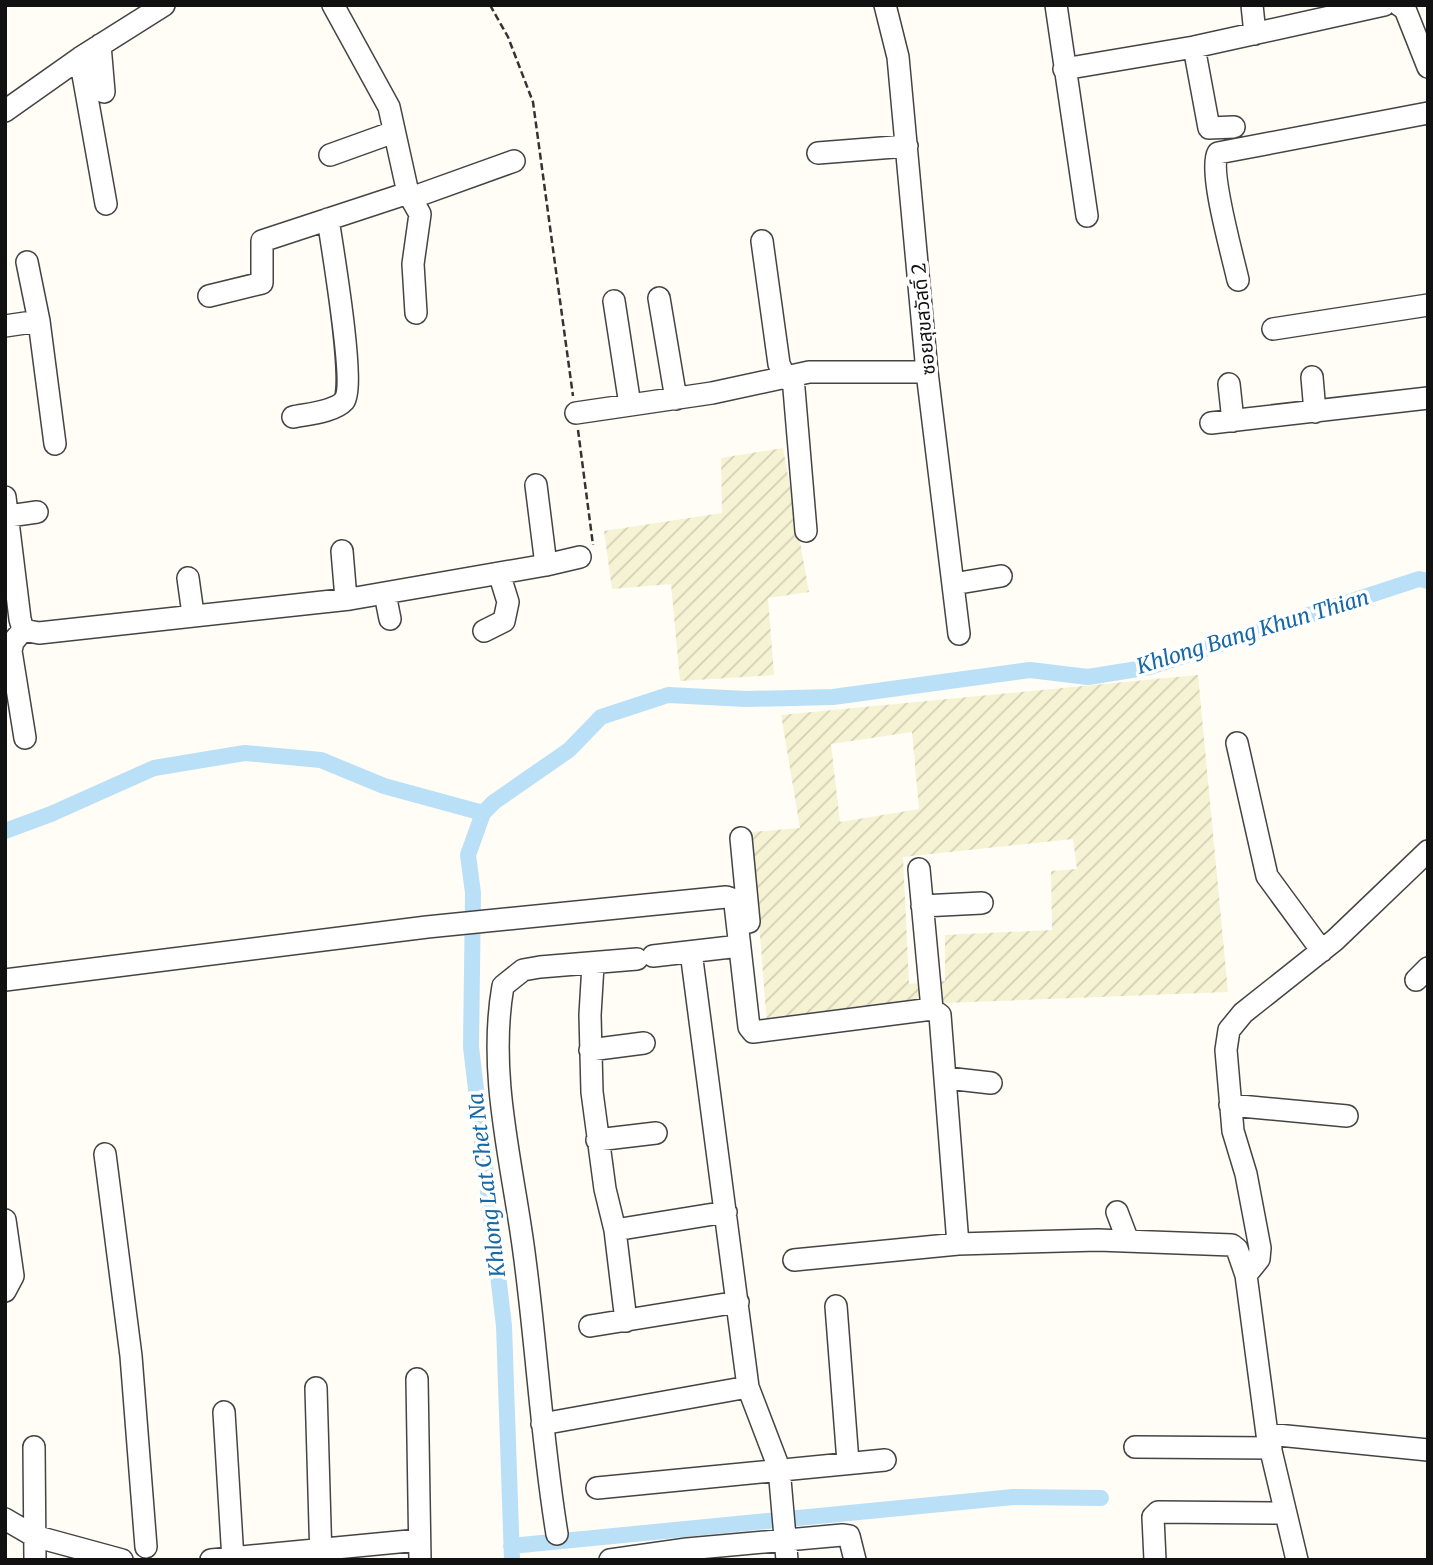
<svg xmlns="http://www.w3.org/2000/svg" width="1433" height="1565" font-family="Merriweather,'Noto Sans Thai',serif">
<defs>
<pattern id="farmland-furrows" width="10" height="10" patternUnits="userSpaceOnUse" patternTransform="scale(1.75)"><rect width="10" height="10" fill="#f6f3d4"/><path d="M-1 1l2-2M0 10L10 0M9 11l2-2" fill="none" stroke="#d2cfb5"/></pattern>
</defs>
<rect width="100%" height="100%" fill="#fffdf5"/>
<!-- farmland -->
<path fill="url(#farmland-furrows)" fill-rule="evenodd" d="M783,448l26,144 -41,6 6,77 -94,6 -9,-97 -59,5 -8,-58 118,-18 -1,-55z
M1198,675l30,317 -284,11 -177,22 -15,-193 48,-4 -19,-113zM912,732l7,77 -79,13 -9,-78zM1073,839l4,30 -26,2 1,59 -107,5v46l-36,3 -6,-127z"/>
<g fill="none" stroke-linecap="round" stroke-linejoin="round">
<!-- canal -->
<path stroke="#b9e0f7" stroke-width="16" d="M5,831l46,-17 103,-46 91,-15 76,7 63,26 99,27
M511,1546l502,-49 88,1
M512,1560l-8,-234 -33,-279 2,-154 -5,-38 15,-42 11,-11 75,-52 32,-33 67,-22 78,4 87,-2 197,-27 58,7 62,-10 269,-88 9,2"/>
<defs>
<path id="minor" d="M885,5l13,52 29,315 32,262
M1056,5l31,211
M1252,5l3,29
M1399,5l6,4 23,58
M100,45l4,47
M1194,47l15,81 25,-1
M80,58l26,146
M1064,69l130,-22 190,-42
M5,111l75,-53 84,-53
M818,153l89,-7
M330,155l64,-23
M408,193l12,21 -7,50 3,49
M411,198l103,-37
M762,241l17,123 7,15
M27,262l12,59 16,123
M1238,280c-5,-23 -30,-110 -20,-127l210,-40
M209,296l53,-13v-42l146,-48 -19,-86 -56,-102
M659,298l17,101
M614,301l16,104
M5,326l34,-5
M1273,329l155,-24
M793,377l13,154
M1312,377l3,35
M1229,384l4,37
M576,413l136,-20 97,-21h118
M293,417c14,-3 41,-5 51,-16 12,-15 -12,-155 -16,-182
M1211,423l217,-25
M5,497l15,122 3,11 16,3 311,-34 196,-34 -10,-80
M9,516l28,-4
M342,551l4,48
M546,565l34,-8
M188,578l5,36
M953,584l48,-8
M385,594l5,25
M23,630l-10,12 -2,9 14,87
M484,631l20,-10 4,-19 -9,-29
M1237,743l30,133 55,75
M741,838l8,84
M919,869l13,140
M922,906l60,-3
M691,952l57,435 31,81 8,92
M653,956l78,-9
M593,965l-3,50 2,77 13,97 10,41 11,91
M5,980l422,-53 299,-30 6,2 3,5 14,123 4,5 179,-23 8,6 18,229
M1416,980l12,-12
M590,1050l54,-7
M947,1078l44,5
M1230,1105l117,11
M597,1140l59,-7
M105,1154l26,202 15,191
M1117,1212l11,29
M5,1220l8,56 -8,15
M615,1230l111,-18
M794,1260l164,-16 140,-4 134,5 5,4 9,26 21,159 30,126
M1246,1275l13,-16 1,-11 -14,-74 -13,-43 -7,-81 3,-20 14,-17 92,-73 93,-89
M836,1306l12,156
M590,1326l148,-24
M417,1379l3,181
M316,1388l5,172
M224,1412l9,148
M542,1424l206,-37
M1267,1434l161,16
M34,1447l1,113
M1135,1447l136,1
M597,1488l288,-28
M5,1519l29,17 88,24
M557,1534c-15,-91 -20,-183 -32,-274 -11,-91 -38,-182 -22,-274l20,-16 17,-3 97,-8
M211,1560l208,-20
M610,1560l77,-11 155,-14 7,1 6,24
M1155,1560l-2,-43 5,-5 127,1"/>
</defs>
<!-- minor casing -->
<use href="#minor" stroke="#444" stroke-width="24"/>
<!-- path -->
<path stroke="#333" stroke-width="2.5" stroke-dasharray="7 3.5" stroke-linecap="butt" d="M490,5l18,32 25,65 40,294
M578,430l15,115"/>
<!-- minor -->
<use href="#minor" stroke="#fff" stroke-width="21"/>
</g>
<g text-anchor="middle" stroke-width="7" stroke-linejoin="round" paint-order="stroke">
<!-- street labels -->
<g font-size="19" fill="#111" stroke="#fff">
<text transform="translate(923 319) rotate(-95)" y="7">ซอยสุขสวัสดิ์ 2</text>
</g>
<!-- water labels -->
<g font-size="21" font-style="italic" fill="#1768a6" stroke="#fff">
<text transform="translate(1253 632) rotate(-17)" y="7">Khlong Bang Khun Thian</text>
<text transform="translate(487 1185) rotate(-97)" y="7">Khlong Lat Chet Na</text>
</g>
</g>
<!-- border -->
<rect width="1433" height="1565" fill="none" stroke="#111111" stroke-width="14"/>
</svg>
